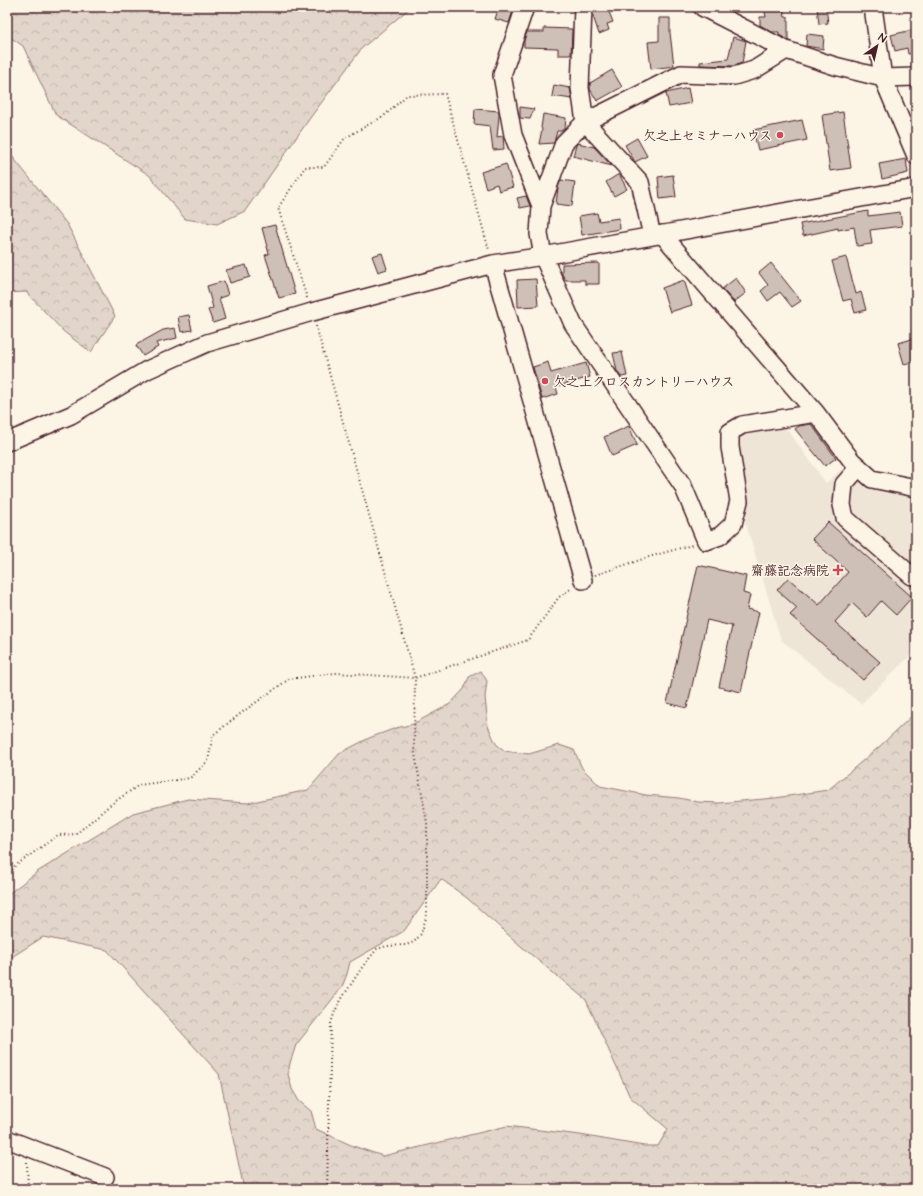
<svg xmlns="http://www.w3.org/2000/svg" width="923" height="1196" font-family="'Architects Daughter','Klee One',sans-serif">
<defs>
<pattern id="forest-crowns" width="20" height="18" patternUnits="userSpaceOnUse"><rect width="20" height="18" fill="#e2d5ca"/><path d="M2 6a3 3 0 1 1 6 0M12 15a3 3 0 1 1 6 0" fill="none" stroke="#c3b6ae"/></pattern>
</defs>
<rect width="100%" height="100%" fill="#fcf5e5"/>
<filter id="ink" filterUnits="userSpaceOnUse"><feTurbulence type="fractalNoise" baseFrequency=".025" numOctaves="2"/><feDisplacementMap in="SourceGraphic" scale="8" xChannelSelector="R" yChannelSelector="G"/><feConvolveMatrix kernelMatrix="1 2 1 2 8 2 1 2 1" color-interpolation-filters="sRGB"/></filter>
<g filter="url(#ink)">
<!-- built -->
<path fill="#eee5d7" d="M780,419l46,64 26,-22 20,18 44,9v162l-55,54 -80,-64 -42,-139 -9,-54 12,-22z"/>
<!-- forest -->
<path fill="url(#forest-crowns)" stroke="#967a7a" fill-rule="evenodd" d="M7,7h404l-49,41 -52,70 -65,93 -28,13 -32,-5 -36,-44 -93,-60 -33,-69 -16,-11z
M7,150l60,74 48,92 -24,36 -27,-20 -38,-40 -19,1z
M481,671l6,10 -2,16 3,29 8,18 9,7 24,3 30,-9 15,5 8,18 18,18 46,9 33,3 19,4 21,1 56,-5 53,-8 51,-43 37,-35v477h-672l-25,-115 -112,-124 -64,-13 -36,23v-65l30,-23 96,-59 55,-14 60,4 60,-13 32,-37 29,-15 27,-10 17,-4 37,-20 14,-15 5,-12zM441,879l26,19 55,49 64,53 44,97 38,32 -10,17h-14l-64,-11 -73,-9 -124,30 -30,-10 -37,-17 -5,-18 -12,-10 -7,-12 -4,-15 2,-11 6,-18 46,-58 5,-13 3,-12 54,-31z"/>
<!-- building -->
<path fill="#cfc0b7" stroke="#4a1f2b" d="M499,7l14,4 -4,12 -14,-4z
M593,7h14l6,15 -6,2 2,6 -10,4 -6,-18z
M764,7h19l2,10h3v23l-9,-5v-3h-7l-12,-7v-8h6z
M817,7h9l2,16 -9,1z
M659,18h11v15l4,33 -23,3 -3,-27 11,-1z
M544,28l28,1 -1,26h-13v-7l-34,-1v-7l3,-8h17z
M916,29v24l-8,1 -1,-6 -12,3 -4,-16z
M807,34l17,2 -1,13 -17,-3z
M733,37l13,4 -4,22 -9,3 -33,-1v-3l28,-3z
M612,70l10,17 -25,14 -7,-12v-6z
M554,85l16,3 2,11 -20,-3z
M688,88l3,15 -22,4 -3,-14z
M520,107l14,2 -4,10 -10,-1z
M475,109l24,2v5l-2,21 6,-1 1,13 -11,1 -3,-24 -16,-2z
M843,112l8,56 -21,3 -8,-56z
M543,114l23,4 -1,10 -4,3h-4l-3,12 -15,1 3,-15 -1,-1z
M802,120l5,20 -49,10 -5,-20z
M637,138l10,18 -12,6 -10,-17z
M578,143l16,4 18,19 -39,-10 3,-11z
M906,159l2,14 -26,6 -3,-15z
M506,164l7,23 -14,4 -2,-7 -11,4 -5,-16z
M619,174l8,15 -13,7 -8,-14z
M673,175l3,22 -16,2 -2,-22z
M561,180l14,2 -3,24 -16,-2 2,-17z
M526,196l4,10 -10,2 -3,-10z
M868,211v5l32,-4 2,14 -32,4 2,14 -15,2 -3,-19 -16,3v-2l-35,8 -3,-12z
M597,213l2,8 20,-3 1,11 -38,6 -3,-19z
M275,225l20,69 -16,4 -14,-43 4,-1 -7,-26z
M382,253l5,16 -9,3 -6,-16z
M846,257l10,37 5,-2 5,18 -11,3 -4,-14 -8,2 -11,-40z
M599,263v21h-14v-4h-20l-3,-6v-10z
M771,263l30,38 -9,6 -12,-15 -12,9 -7,-10 7,-6 -9,-12z
M246,265l4,12 -20,6 -4,-13z
M736,278l10,15 -12,9 -12,-13z
M536,279l2,27 -20,1 -1,-27z
M684,280l8,25 -22,7 -8,-24z
M224,281l4,14 -9,3 6,21 -12,4 -5,-13 5,-2 -6,-22z
M189,315l3,15 -11,2 -3,-15z
M175,328l2,10 -21,5 2,4 -15,9 -5,-8h-1l-1,-3 27,-15z
M916,338v23l-12,3 -6,-21z
M622,352l5,24 -6,1 -4,-6 -4,-18z
M548,362l3,11 35,-10 4,14 -34,10 2,7 -16,5 -9,-32z
M811,424l25,34 -11,8 -30,-37 4,-3z
M629,426l8,19 -25,11 -8,-19z
M828,522l84,75 -16,18 -15,-14 -14,16 -15,-14 -17,19 45,40 -17,18 -73,-65 7,-7 -20,-18 11,-12 31,27 29,-33 -36,-33z
M698,565l48,11 -3,17 7,2 -3,14 12,3 -18,80 -22,-5 13,-61 -25,-6 -20,88 -20,-5z"/>
<g fill="none" stroke-linecap="round" stroke-linejoin="round">
<defs>
<path id="minor" d="M525,7l-23,68 11,60 28,71 -2,28 4,22 30,68 110,162 23,55 14,-5 13,-12 6,-23 -9,-54v-15l12,-7 74,-12
M583,7l-3,81 5,34 55,60 12,54
M702,7l84,43 49,16 48,12 33,-1
M873,7l10,71 33,78
M541,206l23,-63 21,-21 96,-48 53,2 20,-6 32,-20
M662,234l154,179 36,48 20,18 44,9
M493,264l90,316
M7,442l64,-27 76,-45 60,-27 105,-31 181,-48 50,-8 373,-68
M859,467l-15,17 -2,21 3,13 67,58 4,-1
M7,1139l98,38"/>
</defs>
<!-- minor casing -->
<use href="#minor" stroke="#4a1f2b" stroke-width="20"/>
<!-- path -->
<path stroke="#4a1f2b" stroke-width="2" stroke-dasharray="1 3" stroke-linecap="butt" d="M307,298l-29,-90 27,-41h19l21,-29 39,-22 23,-21 38,-1 44,156
M316,326l99,352 -1,70 13,75v92l-6,19 -7,8 -8,3 -19,1 -10,3 -14,17 -19,29 -9,16 -4,12 -4,166
M595,575l57,-19 40,-11
M7,876l8,-10 43,-31 18,-1 34,-29 29,-20 51,-7 18,-17 5,-26 31,-24 45,-32 46,-6 80,5 113,-38 31,-43 13,-9
M27,1162l1,27"/>
<!-- minor -->
<use href="#minor" stroke="#fcf5e5" stroke-width="17"/>
</g>
</g>
<!-- markers -->
<g fill="#d1495b" stroke="#fcf5e5" stroke-width="1.5">
<circle cx="780" cy="135" r="4"/>
<circle cx="545" cy="381" r="4"/>
<path d="M836 564h4v4h4v4h-4v4h-4v-4h-4v-4h4z"/>
</g>
<g text-anchor="middle" stroke-width="3" stroke-linejoin="round" paint-order="stroke">
<!-- poi labels -->
<g font-size="13" font-weight="bold" fill="#4a1f2b" stroke="#fcf5e5" text-anchor="end">
<text x="772" y="140">欠之上セミナーハウス</text>
<text x="553" y="386" text-anchor="start">欠之上クロスカントリーハウス</text>
<text x="829" y="575">齋藤記念病院</text>
</g>
</g>
<!-- margin -->
<rect width="923" height="1196" fill="none" stroke="#fcf5e5" stroke-width="24"/>
<rect x="12" y="12" width="899" height="1172" fill="none" stroke="#4a1f2b" stroke-width="1.5" filter="url(#ink)"/>
<!-- north arrow -->
<g transform="translate(877 46) rotate(34)" stroke="#fcf5e5" stroke-width="3" paint-order="stroke">
<path d="M0-3L7 15L0 10L-7 15Z" fill="#4a1f2b"/>
<text y="-6" font-size="11" font-weight="bold" text-anchor="middle" fill="#4a1f2b">N</text>
</g>
</svg>
